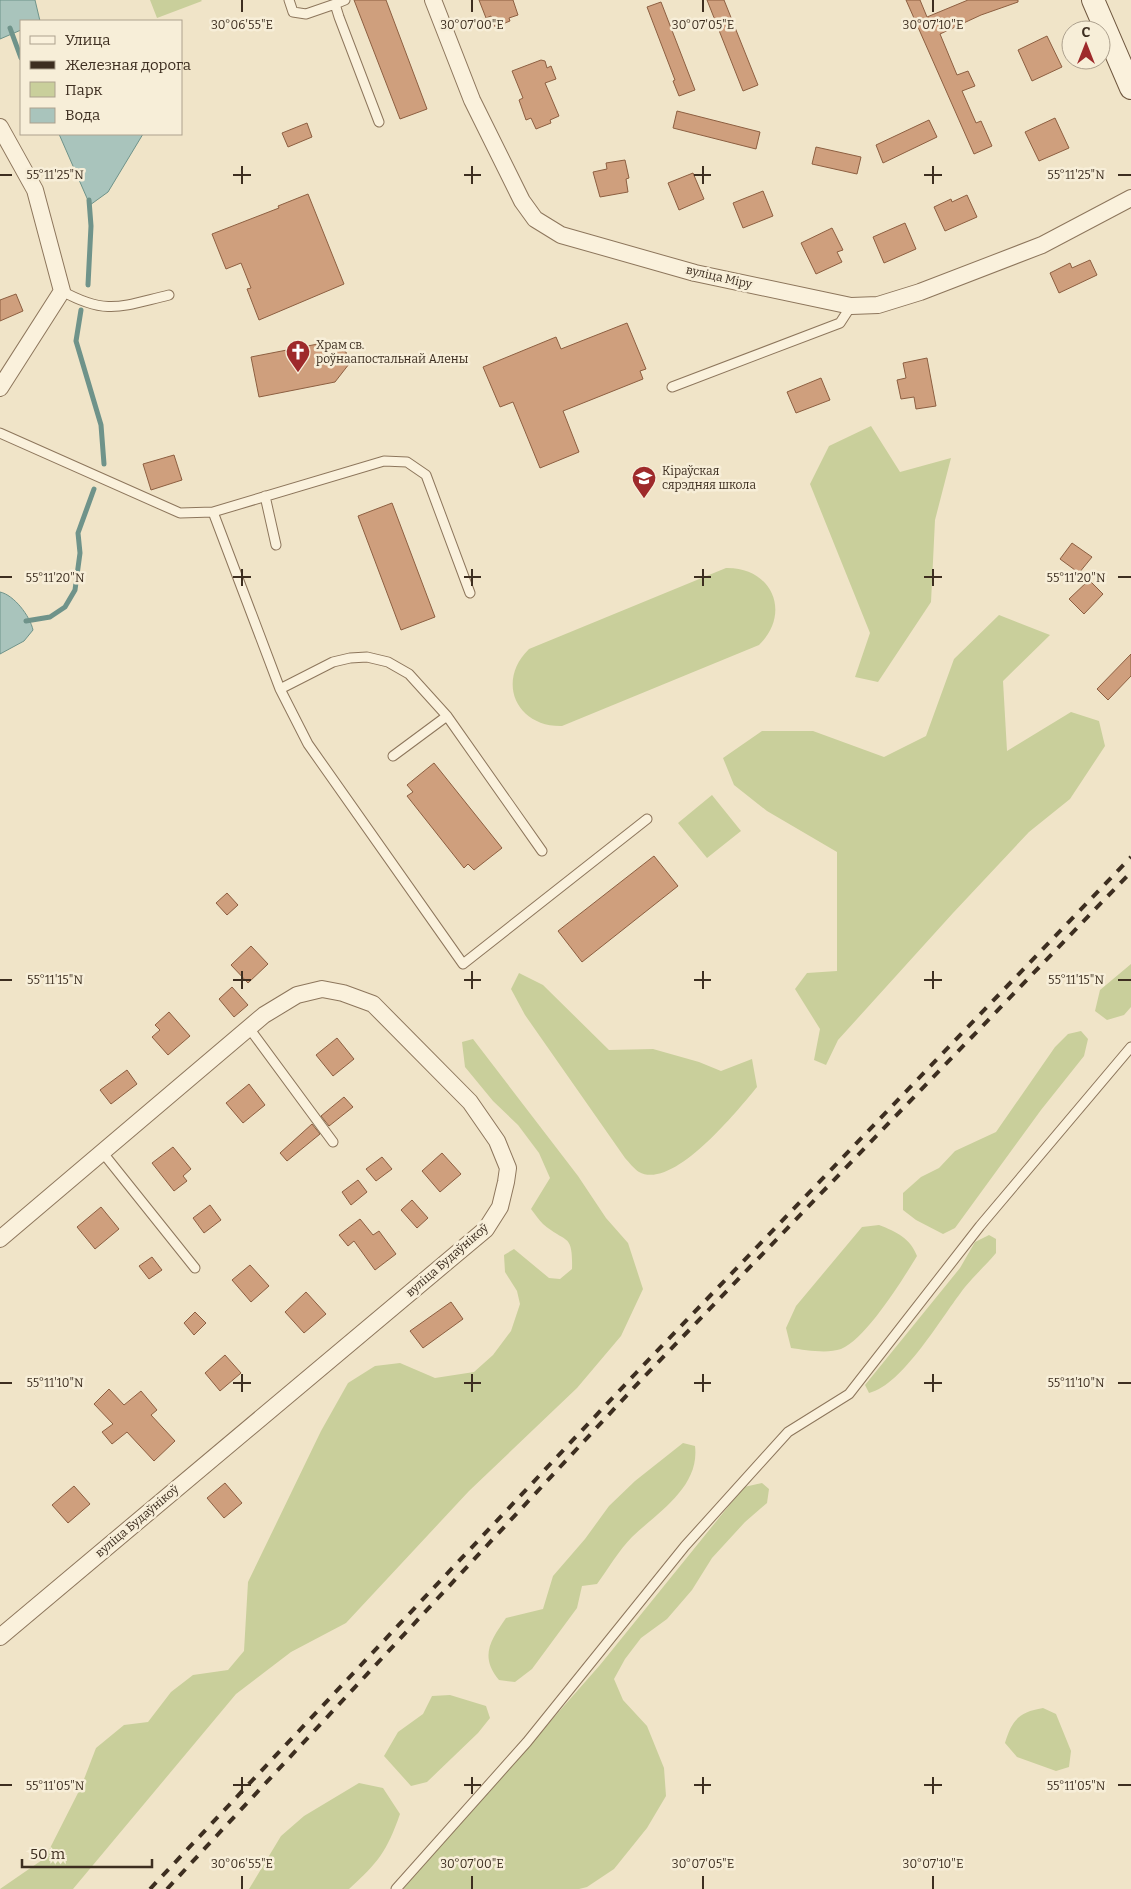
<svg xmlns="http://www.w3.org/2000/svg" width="1131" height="1889" font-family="Bitter,serif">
<rect width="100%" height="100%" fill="#f0e4c8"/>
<!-- green -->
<path fill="#c9cf9b" d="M150,0h51l1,1 -45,17z
M871,426l29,46 51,-14 -16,62 -4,82 -53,80 -23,-5 15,-44 -60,-149 19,-38z
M726,568c46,-1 66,45 33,77l-197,81c-46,1 -66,-45 -33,-77z
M999,615l51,20 -47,46 4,70 64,-39 28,9 6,25 -35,53 -41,33 -76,81 -115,127 -12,25 -12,-5 6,-31 -25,-40 12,-16 30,-2v-119l-70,-41 -33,-26 -11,-27 39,-27h51l71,26 42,-21 28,-77z
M712,795l29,36 -34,27 -29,-35z
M1131,964v43l-7,8 -17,5 -12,-9 5,-21z
M519,973l24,12 66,65 44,-1 46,13 22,9 31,-12 5,28c-19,23 -84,104 -118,85 -5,-3 -10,-10 -14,-14l-100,-143 -14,-26z
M1081,1031l7,8 -4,17 -43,54 -86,118 -12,6 -27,-14 -13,-10v-17l18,-16 18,-9 16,-17 41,-19 59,-85 13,-13z
M473,1039l105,137 28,42 22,25 15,46 -22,47 -44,52 -108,103 -123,132 -55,29 -55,42 -163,195h-73l45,-31 36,-71 15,-39 28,-23 24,-3 23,-30 22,-17 35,-5 16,-19 4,-69 73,-151 27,-48 27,-17 25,-3 35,15 39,-6 19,-17 18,-24 9,-27 -3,-13 -12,-19 -1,-17 10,-6 35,29 11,1 12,-10c1,-37 -6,-25 -29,-45 -4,-4 -8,-10 -12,-15l19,-31 -11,-25 -21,-28 -25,-24 -28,-34 -3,-25z
M879,1225c18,7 31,13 38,31 -14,23 -51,83 -76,93 -14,5 -36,1 -50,-1l-5,-20 10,-22 66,-79z
M989,1235l7,4v14c-10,12 -21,22 -31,34 -23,29 -62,98 -96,106l-4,-8 95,-117 15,-26z
M683,1443l12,3c5,41 -37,66 -63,91 -13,13 -24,32 -35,47l-15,2 -5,22 -45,61 -17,13 -16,-2c-20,-24 -8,-40 7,-62l37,-9 10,-33 32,-37 24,-33 26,-25z
M762,1483l7,6 -2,14 -22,19 -33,36 -20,32 -25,29 -26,19 -16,21 -11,20 9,21 24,26 17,42 2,28 -19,32 -33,41 -27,18 -8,2h-176l197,-224 144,-178z
M450,1695l36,11 4,12 -12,15 -51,49 -16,4 -27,-30 14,-24 25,-18 9,-18z
M1043,1708l13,6 15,37 -2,16 -13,4 -39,-14 -12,-14c7,-23 14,-31 38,-35z
M359,1783l24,5 17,26c-13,37 -22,49 -51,75h-100l32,-53 23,-20z"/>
<!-- water -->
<path fill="#a9c4bc" stroke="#6f938a" d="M0,0h35l5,21h-19v9l-21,9z
M59,134h84l-35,58 -18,13z
M0,592c14,3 30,24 33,38l-9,11 -24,13z"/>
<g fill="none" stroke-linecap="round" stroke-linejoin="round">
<!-- stream -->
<path stroke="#6f938a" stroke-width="5" d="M10,28l11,30
M88,285l3,-59 -2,-26
M81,310l-5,31 25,84 3,39
M26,621l24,-4 15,-10 10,-17 5,-37 -2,-20 16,-44"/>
</g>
<!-- building -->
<path fill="#cf9f7d" stroke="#8d5f41" d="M354,0h32l41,109 -27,10z
M479,0h34l5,15 -9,3 1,3 -15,6 -4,-11 -5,2z
M707,0h17l34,85 -15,6z
M906,0h14l7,17 41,-17h50v2l-37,13 -41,19 17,41 11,-4 7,15 -13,5 14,32 5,-2 11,25 -18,8z
M661,2l34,88 -16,6 -6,-15 2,-1 -28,-73z
M1047,36l15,31 -30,14 -14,-31z
M541,60l4,1 2,7 4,-2 5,13 -11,4 14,33 -9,4 1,3 -15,6 -5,-11 -5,2 -7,-20 4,-2 -11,-27z
M677,111l83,21 -4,17 -83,-21z
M1055,118l14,30 -30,13 -14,-29z
M929,120l8,17 -54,26 -7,-18z
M307,123l5,14 -24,10 -6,-14z
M816,147l45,10 -4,17 -45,-10z
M625,160l4,18 -3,1 2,13 -28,5 -7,-25 14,-3 -1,-6z
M693,173l11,26 -25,11 -11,-27z
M763,191l10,25 -30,12 -10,-25z
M308,194l36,90 -85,36 -12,-31 4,-1 -10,-25 -15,6 -14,-35 67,-26 -1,-2z
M967,195l10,22 -32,14 -11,-24 17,-8 1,3z
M905,223l11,26 -32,14 -11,-26z
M832,228l11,22 -6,2 5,10 -26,12 -15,-31z
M1090,260l7,15 -38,18 -9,-20 20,-10 2,5z
M16,294l7,17 -23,10v-21z
M627,323l19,46 -6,2 3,8 -80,32 16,41 -39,16 -27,-66 -13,5 -17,-40 73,-30 5,12z
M328,342l18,10 3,12 -14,18 -76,15 -8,-40z
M927,358l9,48 -20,3 -2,-12 -13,2 -4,-19 9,-2 -3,-15z
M821,378l9,22 -34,13 -9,-21z
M174,455l8,25 -31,10 -8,-26z
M392,503l43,114 -34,13 -43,-114z
M1072,543l20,14 -13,16 -19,-14z
M1089,580l14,14 -19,20 -15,-15z
M1131,654v22l-23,24 -11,-11z
M434,763l68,85 -28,22 -6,-6 -4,4 -57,-72 6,-4 -6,-7z
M654,856l24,30 -96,76 -24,-31z
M227,893l11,12 -11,10 -11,-12z
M251,946l17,18 -20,19 -17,-18z
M232,987l16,18 -14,12 -15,-18z
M169,1012l21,24 -22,19 -16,-18 8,-7 -5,-5z
M337,1038l17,21 -21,17 -17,-21z
M127,1070l10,14 -26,20 -11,-14z
M249,1084l16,21 -22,18 -17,-20z
M344,1097l9,10 -24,19 -8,-10z
M312,1124l8,10 -33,27 -7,-8z
M173,1147l18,22 -8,7 4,5 -13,10 -22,-28z
M442,1153l19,21 -21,18 -18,-21z
M382,1157l10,12 -16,12 -10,-12z
M358,1180l9,12 -16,13 -9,-13z
M412,1200l16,18 -11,10 -16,-18z
M210,1205l11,15 -17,13 -11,-15z
M101,1207l18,22 -24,20 -18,-22z
M360,1219l13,16 6,-4 17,23 -21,16 -21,-29 -6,5 -9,-11z
M152,1257l10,13 -13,9 -10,-13z
M250,1265l19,21 -18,16 -19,-22z
M306,1292l20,22 -22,19 -19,-21z
M451,1302l12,17 -40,29 -13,-17z
M195,1312l11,11 -12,12 -10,-12z
M225,1355l16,18 -21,18 -15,-18z
M109,1389l15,16 17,-14 16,19 -6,5 24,26 -21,20 -27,-29 -15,12 -10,-12 11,-8 -19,-20z
M225,1483l17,20 -18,15 -17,-20z
M74,1486l16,18 -22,19 -16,-18z"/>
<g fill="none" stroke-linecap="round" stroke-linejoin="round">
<defs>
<path id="lane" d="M289,0l4,12 13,2 29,-10
M345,0l-10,4 4,13 40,105
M62,291c45,25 60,15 107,4
M672,387l168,-64 11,-17
M0,433l180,80 33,-1 171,-51 23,1 19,13 44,118
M265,496l11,49
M213,512l67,177 28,55 155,220 184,-145
M280,689l53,-27 17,-4 17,-1 21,5 21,12 38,42 95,135
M393,756l54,-40
M249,1028l84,114
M103,1153l92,115
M396,1889l131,-147 158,-196 103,-114 61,-38 131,-168 151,-179"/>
<path id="street" d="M433,0l39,100 50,101 13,18 26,16 134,38 156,33 27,-1 42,-13 122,-47 89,-47
M0,127l35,63 27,101 -62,97
M0,1239l264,-224 33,-20 25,-6 21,4 30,11 97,98 27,39 11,27 -2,14 -6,25 -14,22 -486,408"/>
<path id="secondary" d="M1093,0l38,88"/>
</defs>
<!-- lane casing -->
<use href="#lane" stroke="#8d765c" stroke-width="11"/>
<!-- street casing -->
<use href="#street" stroke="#8d765c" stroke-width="18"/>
<!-- secondary casing -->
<use href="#secondary" stroke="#6f573f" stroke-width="24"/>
<!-- lane -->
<use href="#lane" stroke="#faf1dc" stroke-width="9"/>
<!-- street -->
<use href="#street" stroke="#faf1dc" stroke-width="16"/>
<!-- secondary -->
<use href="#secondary" stroke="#faf1dc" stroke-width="22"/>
<!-- rail -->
<path stroke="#3d2e20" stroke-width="4" stroke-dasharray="9 9" stroke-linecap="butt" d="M150,1889l486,-516 495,-516
M167,1889l475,-510 489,-507"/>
</g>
<!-- ticks -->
<path fill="none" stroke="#3d2e20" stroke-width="2" d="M242,0v12M472,0v12M703,0v12M933,0v12M242,166v18M472,166v18M703,166v18M933,166v18M0,175h12M233,175h18M464,175h17M694,175h17M924,175h18M1118,175h13M242,569v17M472,569v17M703,569v17M933,569v17M0,577h12M233,577h18M464,577h17M694,577h17M924,577h18M1118,577h13M242,971v18M472,971v18M703,971v18M933,971v18M0,980h12M233,980h18M464,980h17M694,980h17M924,980h18M1118,980h13M242,1374v18M472,1374v18M703,1374v18M933,1374v18M0,1383h12M233,1383h18M464,1383h17M694,1383h17M924,1383h18M1118,1383h13M242,1777v17M472,1777v17M703,1777v17M933,1777v17M0,1785h12M233,1785h18M464,1785h17M694,1785h17M924,1785h18M1118,1785h13M242,1876v13M472,1876v13M703,1876v13M933,1876v13"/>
<!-- icons -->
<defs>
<symbol id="church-pin" viewBox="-11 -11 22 30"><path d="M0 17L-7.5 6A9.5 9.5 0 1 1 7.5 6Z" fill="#9e2a2b" stroke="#f7eed8"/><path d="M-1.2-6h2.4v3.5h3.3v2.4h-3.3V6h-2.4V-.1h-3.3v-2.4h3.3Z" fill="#fff"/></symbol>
<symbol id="school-pin" viewBox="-11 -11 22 30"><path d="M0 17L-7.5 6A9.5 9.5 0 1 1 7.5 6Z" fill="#9e2a2b" stroke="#f7eed8"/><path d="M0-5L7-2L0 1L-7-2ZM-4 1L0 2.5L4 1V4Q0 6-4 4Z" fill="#fff"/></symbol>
</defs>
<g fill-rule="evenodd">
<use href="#church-pin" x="284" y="338" width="28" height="38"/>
<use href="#school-pin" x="630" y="464" width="28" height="38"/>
</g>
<g text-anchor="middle" stroke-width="5" stroke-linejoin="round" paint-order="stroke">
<!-- street labels -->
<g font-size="12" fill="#3d2e20" stroke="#f7eed8">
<text transform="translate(719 277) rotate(13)" y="4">вуліца Міру</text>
<text transform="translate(447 1260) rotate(-41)" y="4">вуліца Будаўнікоў</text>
<text transform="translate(137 1521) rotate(-40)" y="4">вуліца Будаўнікоў</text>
</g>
<!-- poi labels -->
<g font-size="12" fill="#3d2e20" stroke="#f7eed8" text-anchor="start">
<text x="316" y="349">Храм св.<tspan x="316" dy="14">роўнаапостальнай Алены</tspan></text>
<text x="662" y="475">Кіраўская<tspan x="662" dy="14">сярэдняя школа</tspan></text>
</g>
</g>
<g font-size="12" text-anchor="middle" fill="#3d2e20" stroke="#f7eed8" stroke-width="5" stroke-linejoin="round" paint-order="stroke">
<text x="242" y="29">30°06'55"E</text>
<text x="472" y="29">30°07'00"E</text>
<text x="703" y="29">30°07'05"E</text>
<text x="933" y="29">30°07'10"E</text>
<text x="55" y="179">55°11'25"N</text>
<text x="1076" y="179">55°11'25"N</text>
<text x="55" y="582">55°11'20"N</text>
<text x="1076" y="582">55°11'20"N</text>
<text x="55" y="984">55°11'15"N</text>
<text x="1076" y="984">55°11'15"N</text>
<text x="55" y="1387">55°11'10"N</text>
<text x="1076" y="1387">55°11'10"N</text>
<text x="55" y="1790">55°11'05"N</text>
<text x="1076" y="1790">55°11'05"N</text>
<text x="242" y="1868">30°06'55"E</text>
<text x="472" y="1868">30°07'00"E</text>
<text x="703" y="1868">30°07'05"E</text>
<text x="933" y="1868">30°07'10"E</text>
</g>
<!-- legend -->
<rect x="20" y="20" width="162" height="115" fill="#f7eed8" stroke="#ada18e"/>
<rect x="30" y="36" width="25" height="8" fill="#faf1dc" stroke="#ada18e"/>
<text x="65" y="45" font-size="15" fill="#3d2e20">Улица</text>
<rect x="30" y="61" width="25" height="8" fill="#3d2e20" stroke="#ada18e"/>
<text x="65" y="70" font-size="15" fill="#3d2e20">Железная дорога</text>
<rect x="30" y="82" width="25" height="15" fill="#c9cf9b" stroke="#ada18e"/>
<text x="65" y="95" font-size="15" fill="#3d2e20">Парк</text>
<rect x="30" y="108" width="25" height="15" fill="#a9c4bc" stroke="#ada18e"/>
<text x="65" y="120" font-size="15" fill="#3d2e20">Вода</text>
<!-- north arrow -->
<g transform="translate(1086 45)"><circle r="24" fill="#f7eed8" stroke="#ada18e"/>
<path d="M0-4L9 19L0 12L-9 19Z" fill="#9e2a2b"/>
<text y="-8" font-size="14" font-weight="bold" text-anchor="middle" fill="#3d2e20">С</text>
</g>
<!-- scale -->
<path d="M22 1859v8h130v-8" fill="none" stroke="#3d2e20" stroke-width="2.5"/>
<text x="30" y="1859" font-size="15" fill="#3d2e20" stroke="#f7eed8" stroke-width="4" paint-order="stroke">50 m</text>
</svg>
